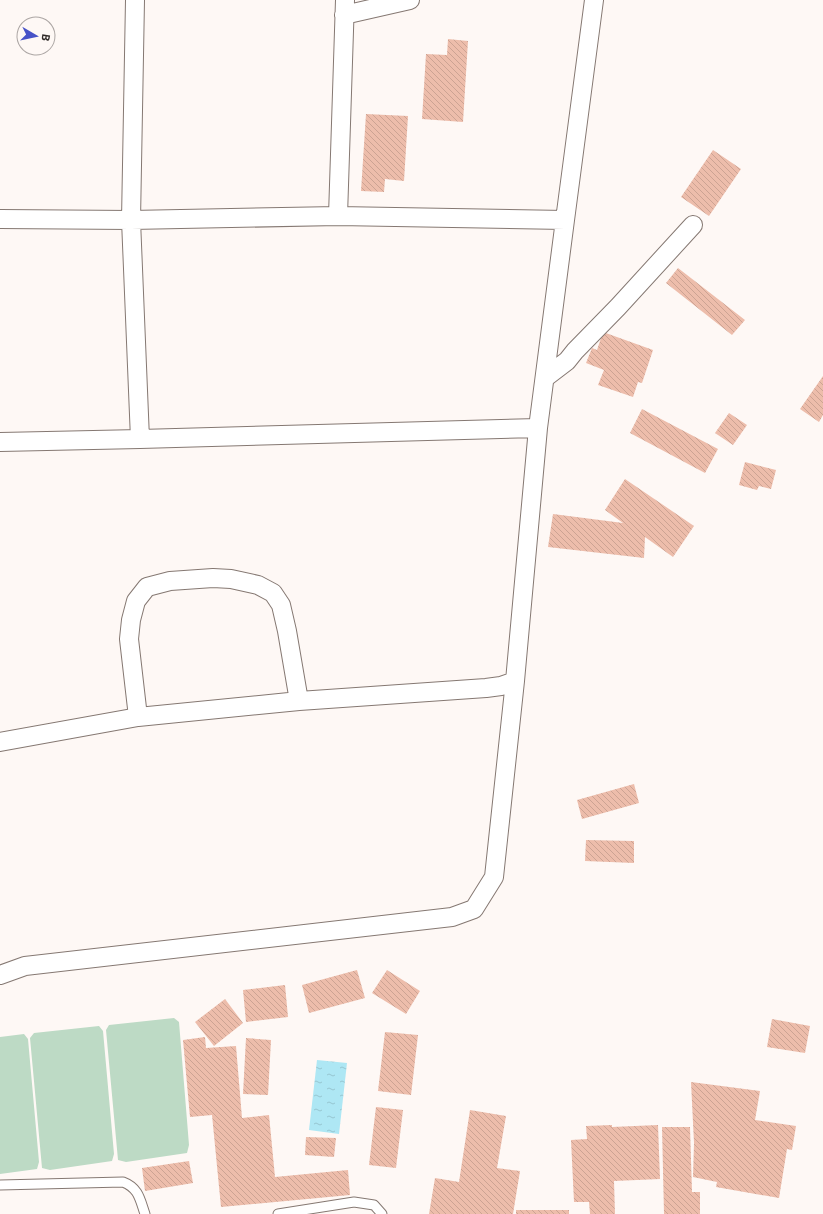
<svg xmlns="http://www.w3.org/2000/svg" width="823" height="1214" font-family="'Noto Sans',sans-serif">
<defs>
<pattern id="water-ripples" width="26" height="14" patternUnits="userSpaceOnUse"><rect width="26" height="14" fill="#aee7f4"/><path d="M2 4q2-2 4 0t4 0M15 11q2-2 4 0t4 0" fill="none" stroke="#96c6d1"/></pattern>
<pattern id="building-back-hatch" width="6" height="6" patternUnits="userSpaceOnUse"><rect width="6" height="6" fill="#edbdab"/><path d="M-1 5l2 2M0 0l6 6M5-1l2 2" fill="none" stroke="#cca393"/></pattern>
</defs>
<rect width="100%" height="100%" fill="#fef8f5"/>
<!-- park -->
<path fill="#bddac5" d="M174,1018l5,4 10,123 -2,8 -61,9 -8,-2 -12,-130 3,-5z
M99,1026l4,5 11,123 -2,7 -62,9 -8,-2 -12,-130 4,-5z
M24,1034l4,5 11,123 -2,7 -37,5v-137z"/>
<!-- water -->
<path fill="url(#water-ripples)" d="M317,1060l30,3 -8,71 -30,-4z"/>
<!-- building -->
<path fill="url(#building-back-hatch)" d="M448,39l20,2 -5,81 -41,-3 4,-65 21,1z
M366,114l42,2 -4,65 -19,-2 -1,13 -23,-1z
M713,150l28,19 -32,47 -28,-19z
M678,268l67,52 -13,15 -66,-52z
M603,332l50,18 -11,33 -4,-1 -5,15 -35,-12 6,-15 -18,-7 6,-15 5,2z
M823,376v39l-4,7 -19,-13z
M642,409l76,40 -13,24 -75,-40z
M729,413l18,12 -14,20 -18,-12z
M745,462l31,8 -5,19 -12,-3 -2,4 -18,-5z
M625,479l69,47 -21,31 -28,-20 -1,21 -96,-11 5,-33 70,9 -18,-13z
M634,784l5,19 -57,16 -5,-19z
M586,840l48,1v22l-49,-2z
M357,970l8,28 -56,15 -7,-28z
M387,970l33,21 -14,23 -34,-21z
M285,985l3,32 -42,5 -3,-32z
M225,999l18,24 -29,23 -19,-24z
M772,1019l38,7 -5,27 -38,-6z
M385,1032l33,3 -7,60 -33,-4z
M205,1037l1,11 30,-2 6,72 27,-3 6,62 73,-7 2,25 -129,12 -9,-92 -22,2 -7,-77z
M246,1038l25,2 -3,55 -25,-1z
M691,1082l69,9 -5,29 41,6 -4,24 -5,-1 -8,49 -63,-11 1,-5 -24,-5 1,-34z
M376,1107l27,3 -7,58 -27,-3z
M470,1110l36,6 -9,52 23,3 -7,43h-84l6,-36 24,4z
M612,1125v2l46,-2 2,54 -46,2 1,33h-25l-1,-12h-15l-3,-62 16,-1 -1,-13z
M662,1127h28l2,65h8v22h-36z
M306,1137l30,1 -2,19 -29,-2z
M189,1161l4,22 -48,8 -3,-23z
M516,1210h53v4h-53z"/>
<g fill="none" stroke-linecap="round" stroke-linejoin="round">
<defs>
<path id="lane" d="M0,1185l123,-3c16,6 17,18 22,32
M278,1214l76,-12 20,3 8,9"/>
<path id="street" d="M135,0l-4,220 9,219
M344,15l66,-15
M338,216l7,-216
M0,219l131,1 207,-4 227,4 29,-220
M546,377l21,-16 8,-10 43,-44 75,-82
M0,442l140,-3 398,-11
M138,717l-9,-78 2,-19 5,-19 11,-14 23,-6 43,-3 18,1 27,6 15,8 8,12 6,26 12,70
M0,742l138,-25 161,-16 187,-13 15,-2 14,-5
M0,975l25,-9 427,-49 22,-8 20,-32 21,-196 23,-253 27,-208"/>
</defs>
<!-- lane casing -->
<use href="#lane" stroke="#857872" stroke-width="11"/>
<!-- street casing -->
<use href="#street" stroke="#857872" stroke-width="20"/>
<!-- lane -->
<use href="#lane" stroke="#fff" stroke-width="9"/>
<!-- street -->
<use href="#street" stroke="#fff" stroke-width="18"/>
</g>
<!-- north arrow -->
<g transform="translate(36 36) rotate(99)"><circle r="19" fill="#fef8f5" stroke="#aca6a4"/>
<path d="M0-3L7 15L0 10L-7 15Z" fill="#4752c7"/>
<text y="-6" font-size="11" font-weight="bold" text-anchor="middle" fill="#322c2a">B</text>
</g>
</svg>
